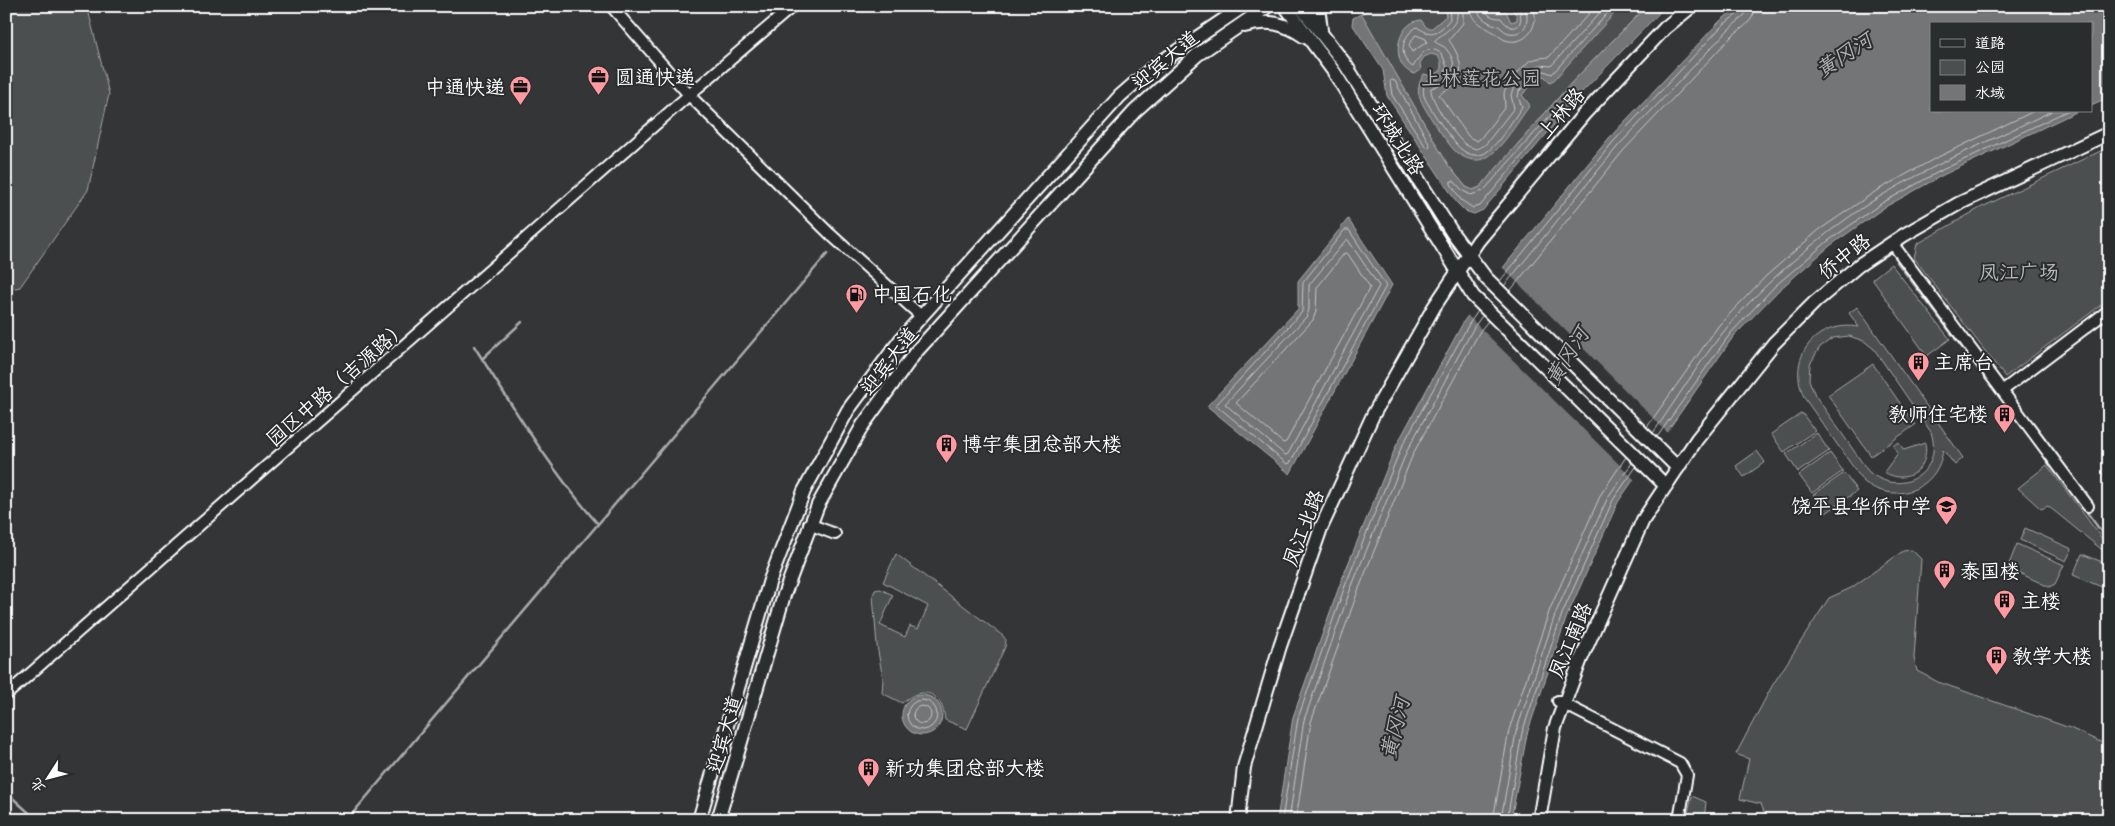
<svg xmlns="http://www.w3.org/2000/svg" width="2115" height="826" font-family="Dekko,'LXGW WenKai TC',sans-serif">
<rect width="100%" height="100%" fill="#333536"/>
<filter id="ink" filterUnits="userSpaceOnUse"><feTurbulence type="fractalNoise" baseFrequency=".02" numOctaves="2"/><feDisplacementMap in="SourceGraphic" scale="10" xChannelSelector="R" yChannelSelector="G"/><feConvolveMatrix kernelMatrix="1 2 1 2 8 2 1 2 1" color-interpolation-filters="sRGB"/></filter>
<g filter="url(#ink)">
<!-- green -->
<path fill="#4c4f50" stroke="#a6a7a8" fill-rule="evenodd" d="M6,6h81l22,88 -21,96 -68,97 -14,3z
M1374,6h273l-73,74 -94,107 -7,3 -7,-3 -18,-22 -87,-151z
M2109,147v152l-104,78 -91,-119 3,-14 63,-36z
M1891,264l59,75 -23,17 -55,-77z
M1857,307l106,151 -8,7 -12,-15c-5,40 -49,56 -80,31l-58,-82c-20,-41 10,-79 54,-72l-10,-14zM1849,336l15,5 10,8 57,83c13,41 -31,67 -63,39l-53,-76 -6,-15 1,-16 10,-17 13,-9z
M1873,364l42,61 -44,31 -43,-61z
M1802,413l13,18 -31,21 -13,-18z
M1817,433l12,18 -31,21 -12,-18z
M1898,442l6,8 21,-7c5,26 -18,43 -41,29l14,-19 -5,-7z
M1757,451l8,11 -21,15 -8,-11z
M1830,453l13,18 -31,22 -13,-18z
M2047,465l62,83 -3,5 -58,-47 -7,3 -23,-21z
M1844,473l13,18 -31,22 -13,-18z
M2025,528l47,21 -6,12 -46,-21z
M2017,544l47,21 -9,19 -6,3 -38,-18 -2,-5z
M1912,550l9,9 -7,99 3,13 21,11 132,46 39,18v74h-342l-6,-16 -21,-5 9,-40 -13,-5 36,-68 57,-88 22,-10 52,-37z
M896,554l107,82 3,4 -1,7 -38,82 -22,-9c-2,-27 -22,-36 -43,-17l-20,-10 1,-14 -6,-33 -4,-51 2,-5 5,-1 13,6 -13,30 25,12 5,-11 8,3 10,-23 -45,-24z
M2082,554l18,7 9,8v21l-36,-15z
M1692,796l14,6 -2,18h-18z"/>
<!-- water -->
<path fill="#737576" stroke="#abacad" d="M1444,6h43l9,7 10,-2 5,11 6,-2v-4l-5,-7 2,-3h107l-67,74 -4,2 -6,-6 -5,1 -17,18 7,9 -1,4c-10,13 -29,46 -45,51 -9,3 -19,-1 -26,-6 -8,-7 -36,-47 -38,-58 -2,-8 1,-14 5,-21l7,2 10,-5v-9l-3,-6 -7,-2 -7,3 -4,6 1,7 -6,4c-26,-6 -20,-52 6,-54l6,8h5l14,-12z
M1647,6h19l-87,89 -96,115 -9,4 -9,-3 -8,-8 -70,-107 -4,-26 -31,-46 1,-6 8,-4 2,2 85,149 18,22 7,3 7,-3 94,-107z
M1739,6h370v91l-18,8v-81h-160v87h147l-135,64 -58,32 -54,38 -52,45 -46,47 -115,165 -51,114 -40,118 -16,86h-234l16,-103 47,-133 56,-138 68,-125 42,-57 103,-126 111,-117z
M1348,219l44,66 -102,189 -83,-68 91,-97v-28z
M902 715a20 20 0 1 1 40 0a20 20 0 1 1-40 0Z"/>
<!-- pier -->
<path fill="#333536" d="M1501,266l168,168 -33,47 -170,-167z"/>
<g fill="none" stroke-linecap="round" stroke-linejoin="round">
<!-- shore -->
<path stroke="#c7c8c8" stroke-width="1" d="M1449,6l1,13c-10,13 -18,19 -33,8 -15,8 -20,30 -4,40 7,-11 13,-25 29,-13l5,13 -2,6 -8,7 -11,1c-3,4 -3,10 -2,15 3,9 29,47 37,53 6,5 14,8 22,5 13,-5 30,-35 39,-47l-4,-10 1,-6 18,-18 7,-2 8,3 62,-68
M1456,6c6,19 -11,25 -22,35 4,4 10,4 13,9 15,18 2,33 -16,38 -2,11 25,50 35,57 3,2 7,3 11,4l8,-4 29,-37 -3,-13 3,-8 20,-20 7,-2 10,1 55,-60
M1463,6v17l-14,17c8,12 18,30 6,44 -5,5 -12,7 -16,11l30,42 8,4 3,-2 25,-32 -1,-14 5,-11 20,-21 10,-3 10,-1 47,-51
M1470,6c1,18 13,19 25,27 4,3 6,5 10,7 21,7 36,-15 28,-34
M1477,6c1,11 9,16 19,19 5,1 7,7 13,8 17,3 22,-14 15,-27
M1484,6c1,10 10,12 17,12 12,18 26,8 17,-12
M1416,35l10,4 1,3 -15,10 -3,-7z
M1392,80l3,1 35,64 -1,3 -3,-1 -34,-52 -2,-13z
M1551,115l2,4 -73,87 -7,2 -12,-8 -10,-16v-3h3l9,10 8,4 12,-4z
M1345,230h4l37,56 -96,177 -3,1 -71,-59 86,-93 1,-29z
M1348,240l31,46 -91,168 -3,1 -60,-51 82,-88 2,-7v-24l36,-44z
M1345,253l3,1 22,33 -84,155 -3,1 -47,-40 77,-83 3,-9 1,-23z
M1500,281l113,-139 110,-117 17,-13 1,-6
M1504,286l114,-140 110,-116 16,-14 4,-10
M1510,291l113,-140 110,-116c10,-8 22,-14 22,-29
M1647,427l72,-102 47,-49 53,-46 57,-39 58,-32 100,-48
M1653,433c24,-34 46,-71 72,-103 40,-49 100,-99 154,-133 55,-33 115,-58 173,-86
M1657,437l73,-103 45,-48 53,-45 54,-38 58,-32 127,-60
M907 715a15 15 0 1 1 30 0a15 15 0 1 1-30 0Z
M913 715a9 9 0 1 1 18 0a9 9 0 1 1-18 0Z
M1282,820l16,-102 47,-132 56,-138 68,-124 9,-13
M1289,820l15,-100 47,-132 56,-137 67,-124 8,-11
M1296,820l15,-98 47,-131 55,-137 67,-123 8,-10
M1493,820l16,-90 41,-121 51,-115 25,-37
M1501,820l15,-88 40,-120 52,-115 24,-34
M1507,820l15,-87 40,-119 51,-114 23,-33"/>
<!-- stream -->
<path stroke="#abacad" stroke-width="2.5" d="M1897,262l150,197
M474,346c39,61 76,123 124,178
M482,359l40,-37
M2083,507l26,35
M6,792l31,28
M347,820l481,-567"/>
<defs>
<path id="minor" d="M611,6l78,89 141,139 91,82
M1892,243l196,263
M2002,391l107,-81
M809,524l26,10
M6,695l683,-600 104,-89
M1558,701l122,62 7,12 -8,45"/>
<path id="major" d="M1285,6l49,66 139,224 193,190
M1300,6l45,58 108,170 33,44 192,190
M1318,6l3,24
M1244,26c23,-7 41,-3 61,11
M699,820l71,-240 34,-89 44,-81 53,-71 219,-243 32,-28 92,-62
M718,820l66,-225 34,-90 45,-80 52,-72 220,-242 62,-56 71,-49
M1238,820l6,-53 36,-121 41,-118 52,-113 61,-108 44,-66 106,-127 81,-86 27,-22
M1539,820l16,-92 26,-69 62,-139 54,-81 77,-96 41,-41 44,-37 45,-30 54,-31 151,-71"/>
</defs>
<!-- minor casing -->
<use href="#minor" stroke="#fff" stroke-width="14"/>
<!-- major casing -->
<use href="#major" stroke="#fff" stroke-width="16"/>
<!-- minor -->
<use href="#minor" stroke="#2a2d2e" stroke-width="10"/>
<!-- major -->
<use href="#major" stroke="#2a2d2e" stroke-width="12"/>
</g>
</g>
<!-- icons -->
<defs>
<symbol id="office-pin" viewBox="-11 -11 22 30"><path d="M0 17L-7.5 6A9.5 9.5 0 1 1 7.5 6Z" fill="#ff9aa2" stroke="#2a2d2e"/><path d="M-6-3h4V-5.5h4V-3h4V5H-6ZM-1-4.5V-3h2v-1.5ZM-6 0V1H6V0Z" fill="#111"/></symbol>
<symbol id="fuel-pin" viewBox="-11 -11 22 30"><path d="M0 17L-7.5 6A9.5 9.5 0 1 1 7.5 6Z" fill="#ff9aa2" stroke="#2a2d2e"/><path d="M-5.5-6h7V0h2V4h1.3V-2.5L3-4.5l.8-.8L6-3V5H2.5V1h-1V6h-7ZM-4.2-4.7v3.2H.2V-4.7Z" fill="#111"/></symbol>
<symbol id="building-pin" viewBox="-11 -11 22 30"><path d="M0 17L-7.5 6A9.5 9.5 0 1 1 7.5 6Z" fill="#ff9aa2" stroke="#2a2d2e"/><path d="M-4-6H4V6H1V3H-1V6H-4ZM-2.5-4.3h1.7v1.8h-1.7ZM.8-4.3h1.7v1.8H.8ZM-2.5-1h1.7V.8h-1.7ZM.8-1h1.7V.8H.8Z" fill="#111"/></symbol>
<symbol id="school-pin" viewBox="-11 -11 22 30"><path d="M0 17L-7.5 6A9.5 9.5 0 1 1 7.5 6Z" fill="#ff9aa2" stroke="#2a2d2e"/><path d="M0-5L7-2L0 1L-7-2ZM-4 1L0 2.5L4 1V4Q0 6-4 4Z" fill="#111"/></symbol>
</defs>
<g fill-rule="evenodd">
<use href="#office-pin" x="586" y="64" width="25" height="34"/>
<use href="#office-pin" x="508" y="74" width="25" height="34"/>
<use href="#fuel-pin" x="844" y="282" width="25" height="34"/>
<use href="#building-pin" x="1906" y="350" width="25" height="34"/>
<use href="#building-pin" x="1992" y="402" width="25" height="34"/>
<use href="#building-pin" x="934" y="432" width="25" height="34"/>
<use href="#school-pin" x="1934" y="494" width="25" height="34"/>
<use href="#building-pin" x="1932" y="558" width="25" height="34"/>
<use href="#building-pin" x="1992" y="588" width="25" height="34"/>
<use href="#building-pin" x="1984" y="644" width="25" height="34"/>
<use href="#building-pin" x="856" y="756" width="25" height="34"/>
</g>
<g text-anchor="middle" stroke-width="4" stroke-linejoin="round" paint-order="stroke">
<!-- street labels -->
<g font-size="20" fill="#fff" stroke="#2a2d2e">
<text transform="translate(1165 60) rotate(-40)" y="7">迎宾大道</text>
<text transform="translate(1561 113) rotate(-49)" y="7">上林路</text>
<text transform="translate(1398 139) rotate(58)" y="7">环城北路</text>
<text transform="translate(1844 256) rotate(-38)" y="7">侨中路</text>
<text transform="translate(889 361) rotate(-52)" y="7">迎宾大道</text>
<text transform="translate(337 383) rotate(-41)" y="7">园区中路（吉源路）</text>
<text transform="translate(1303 528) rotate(-69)" y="7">凤江北路</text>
<text transform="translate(1570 640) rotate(-67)" y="7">凤江南路</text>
<text transform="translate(724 734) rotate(-74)" y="7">迎宾大道</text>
</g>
<!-- poi labels -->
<g font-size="20" fill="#fff" stroke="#2a2d2e" text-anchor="start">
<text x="615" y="84">圆通快递</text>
<text x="505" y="94" text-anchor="end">中通快递</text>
<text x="872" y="301">中国石化</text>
<text x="1934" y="369">主席台</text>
<text x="1988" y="421" text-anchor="end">教师住宅楼</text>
<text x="962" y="451">博宇集团总部大楼</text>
<text x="1931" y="513" text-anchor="end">饶平县华侨中学</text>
<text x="1960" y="578">泰国楼</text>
<text x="2021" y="608">主楼</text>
<text x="2012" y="663">教学大楼</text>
<text x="885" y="775">新功集团总部大楼</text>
</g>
<!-- park labels -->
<g font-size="20" fill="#b7b9b9" stroke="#2a2d2e">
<text x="1481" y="85">上林莲花公园</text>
<text x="2019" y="279">凤江广场</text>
</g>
<!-- water labels -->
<g font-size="21" font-style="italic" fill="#b2b3b4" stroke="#2a2d2e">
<text transform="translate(1844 55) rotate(-33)" y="7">黄冈河</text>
<text transform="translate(1567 356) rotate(-58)" y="7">黄冈河</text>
<text transform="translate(1395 728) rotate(-76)" y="7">黄冈河</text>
</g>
</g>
<!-- margin -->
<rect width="2115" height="826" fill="none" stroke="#2a2d2e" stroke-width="25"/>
<rect x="12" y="12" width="2090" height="801" fill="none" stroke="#fff" stroke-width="2" filter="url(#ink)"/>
<!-- legend -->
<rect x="1930" y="22" width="162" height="90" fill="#2a2d2e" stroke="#7f8182"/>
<rect x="1940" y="39" width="25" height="8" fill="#2a2d2e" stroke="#7f8182"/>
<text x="1975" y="48" font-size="15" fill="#ffffff">道路</text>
<rect x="1940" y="60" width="25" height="15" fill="#4c4f50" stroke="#7f8182"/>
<text x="1975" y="72" font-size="15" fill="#ffffff">公园</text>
<rect x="1940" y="85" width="25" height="15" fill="#737576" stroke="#7f8182"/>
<text x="1975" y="98" font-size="15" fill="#ffffff">水域</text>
<!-- north arrow -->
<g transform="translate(48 778) rotate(234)" stroke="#2a2d2e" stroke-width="4" paint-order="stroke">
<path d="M0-4L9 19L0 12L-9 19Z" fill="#ffffff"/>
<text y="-8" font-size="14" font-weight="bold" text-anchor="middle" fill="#ffffff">北</text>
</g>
</svg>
